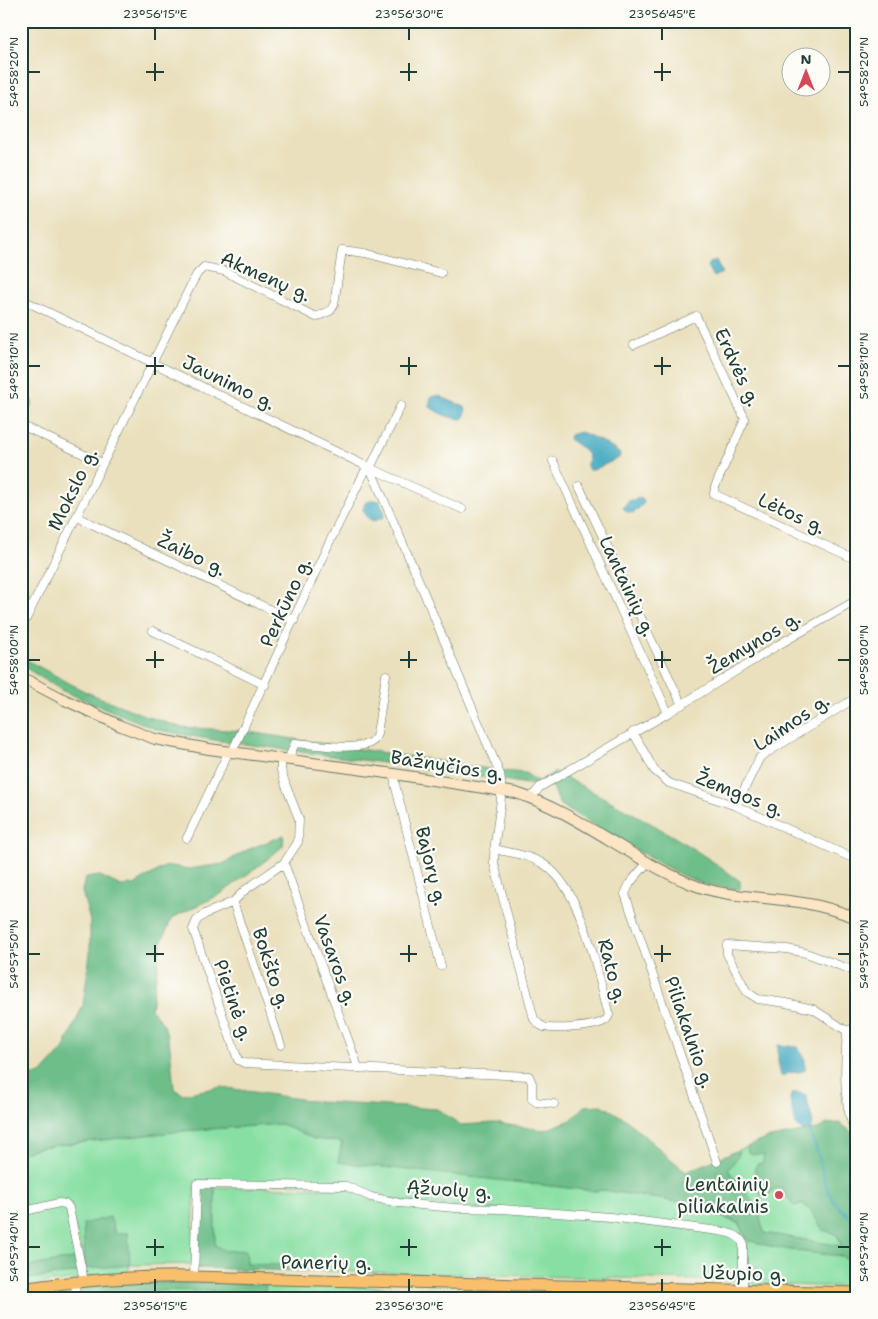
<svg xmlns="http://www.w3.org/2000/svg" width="878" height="1319" font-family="'Shantell Sans',sans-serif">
<rect width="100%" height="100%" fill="#fdfcf7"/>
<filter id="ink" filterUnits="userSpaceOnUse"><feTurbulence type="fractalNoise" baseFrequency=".02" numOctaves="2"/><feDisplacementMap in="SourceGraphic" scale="10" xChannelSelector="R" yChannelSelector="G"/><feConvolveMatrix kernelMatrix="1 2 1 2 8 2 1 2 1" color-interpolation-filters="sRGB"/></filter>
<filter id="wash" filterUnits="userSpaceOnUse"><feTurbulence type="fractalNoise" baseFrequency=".0096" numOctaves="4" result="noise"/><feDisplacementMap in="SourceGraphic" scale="20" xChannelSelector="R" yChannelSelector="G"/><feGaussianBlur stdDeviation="1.12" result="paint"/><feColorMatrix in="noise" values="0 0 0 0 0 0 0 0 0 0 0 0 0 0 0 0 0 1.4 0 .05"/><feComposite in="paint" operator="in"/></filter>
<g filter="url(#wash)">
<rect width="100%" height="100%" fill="#eae0bd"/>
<!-- green -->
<path fill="#87dfa3" stroke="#538e6c" d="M281,1124l33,15 28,3 -3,20 257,29 7,-1 82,13 55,21 7,15c31,11 64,14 96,17l5,6 -4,21 13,-1v5l-111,-3v-3l9,-2 1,-12 -10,-3 1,-24 -11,-6 -15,-4 -319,-29 -30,-6 -26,-10 -151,-4 -3,83 -62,1 -2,7 -41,5 -17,-73 -49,6v-57l19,-6 141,-16z
M747,1147l1,5 16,2 -1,9 3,35 7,-9 8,-2 6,11 17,6 9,10 10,16c12,3 16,4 18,16l-77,-13 -7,-26 -29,-37 10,-14v-6z
M200,1187l145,1 27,11 185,16 158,17 20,5 4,6 2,38 -544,-13z
M59,1205l8,4 11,49 -57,10v-54z
M79,1270v9l-58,7v-6l57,-8z
M168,1282l465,11 1,5h-613v-5l49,-7z"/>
<!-- forest -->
<path fill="#6dbe89" stroke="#467e5e" d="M21,657l65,35 63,25 31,10 62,4 261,40 22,2 13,9 17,-10c63,33 128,66 185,109v9l-36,-6 -23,-9 -31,-17 -90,-53 -7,-18 -26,-3 -48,-8 -272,-37 -49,-9 -95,-39 -42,-26z
M284,835l-1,11 -22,18 -40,30 -49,24 -11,25 -10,66 13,16 6,21 4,43 9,5 38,-7 98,15 118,7 24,16 33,-2 51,7 26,-10 13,-14 18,-1 23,14 61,53 52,-22v6l-10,14 29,37 7,26 77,13c-1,-12 -7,-13 -18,-16l-10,-16 -9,-10 -10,2 -13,-19 -8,2 -7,9 -5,-2c-4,-10 -9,-21 -4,-32l6,-1 1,-8 -12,-1 -4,-2 -1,-5 18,-8 53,-10 9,-5 12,-1 9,6 9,10v143l-13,2 4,-22 -5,-6c-32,-3 -65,-6 -96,-16l-7,-17 -55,-20 -82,-13 -7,1 -258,-29 4,-20 -28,-3 -33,-15 -100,7 -141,16 -19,6v-77l20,-2 22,-24 20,-45 7,-51v-33l-8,-30 3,-13 15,-2 21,10 13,-1 30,-18 8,-1 16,3 35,-5 24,-14z
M200,1187h15v58l10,6 21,-1 1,14 58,2v5l-108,-3z
M110,1217l5,16h13l2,32 -45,4 -2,-45z
M78,1258v14l-57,8v-12z
M168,1282l98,2 -2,14h-47l-4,-7 -88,-1v8h-46v-12z"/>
<!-- water -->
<path fill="#41a8c1" stroke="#30727a" d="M716,260l6,13 -9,4 -6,-11 2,-3z
M21,395l11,4v7l-4,5h-7z
M434,396h5l26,11c2,5 0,9 -3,12 -11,0 -25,-6 -33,-13l2,-9z
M580,432c9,2 34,16 40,22l-1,4 -26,12h-4l-2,-4 1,-11 -6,-7 -13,-9 1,-4z
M639,498l5,2 -1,4 -8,8 -6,1 -6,-5 5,-7z
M373,500l7,1 5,12 -2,5 -10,3 -5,-3 -5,-8 2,-7z
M778,1045l20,2 7,13v10c-7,4 -15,0 -22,6h-2l-3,-14z
M794,1093h5l7,3 7,27 -3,7 -7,1 -7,-5 -6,-27 1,-4z"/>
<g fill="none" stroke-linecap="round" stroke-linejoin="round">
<!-- stream -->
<path stroke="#41a8c1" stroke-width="2" d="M807,1130c13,18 13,41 21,60 5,14 19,24 29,34
M853,1283l4,-9"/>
</g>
</g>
<g filter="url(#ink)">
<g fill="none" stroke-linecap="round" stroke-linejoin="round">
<defs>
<path id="minor" d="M21,299l349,169 92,41
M634,345l62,-29 49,103 -30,68 -1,7 143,66
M401,405l-31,63 44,101 86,205c5,29 -7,60 -6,89l40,156c3,4 5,6 10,8 11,3 51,0 60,-6 4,-2 3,-2 5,-6 -12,-43 -26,-124 -64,-150 -15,-10 -34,-12 -51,-16
M21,425l81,38
M553,461l115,252
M579,486l103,219
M77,517l217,104
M21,603l10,5
M21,629l171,-346 5,-9 7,-7 20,4 92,46 14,-6 4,-6 8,-55 23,3 76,20
M153,631l112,54
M633,732l21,38 15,13 67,23 121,54
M232,752l97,-209 38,-76
M281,759v11l5,16 13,33 -1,23 -14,21 -39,27 -12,12 -28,12 -8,6 -4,9 45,131 6,3 285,13 3,7v16l4,3 18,2
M288,760l7,-17c17,1 65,9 78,-2 2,-2 3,-5 4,-7l9,-59
M394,774l1,10 46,182
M531,798l9,-11 128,-74 110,-68 79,-45
M736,806l24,-49 97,-60
M187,838l42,-87
M648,862l-18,21 -5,11 92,268
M284,863l74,204
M233,902l48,143
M847,1031l10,-4
M854,1129c-12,-30 -9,-66 -7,-98l-34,-22 -27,-6 -28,-4 -11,-7 -20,-38v-9l60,4 19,4 51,19
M21,1212l38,-9 7,1 3,4 15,73
M194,1277l3,-93 149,2 25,11 28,6 56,5 47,1 108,8 109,14c9,2 19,3 24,12v47
M75,1282l1,16"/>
<path id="secondary" d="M21,677l44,23 56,26 34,13 54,10 185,25 122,19c62,20 113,65 173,90 37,16 81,13 120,21 17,3 32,8 48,14"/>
<path id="primary" d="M21,1289c58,-9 115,-13 173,-12l663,16"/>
</defs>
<!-- minor casing -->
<use href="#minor" stroke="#667664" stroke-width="9"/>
<!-- secondary casing -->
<use href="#secondary" stroke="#667664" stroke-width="12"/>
<!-- primary casing -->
<use href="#primary" stroke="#667664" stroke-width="13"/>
<!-- minor -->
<use href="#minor" stroke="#fff" stroke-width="8"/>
<!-- secondary -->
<use href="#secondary" stroke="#fce5c4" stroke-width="10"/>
<!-- primary -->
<use href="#primary" stroke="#f8bf6c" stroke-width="11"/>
</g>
</g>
<!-- ticks -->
<path fill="none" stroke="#1f3d34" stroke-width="2" d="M155,28v12M409,28v12M662,28v12M155,63v18M409,63v18M662,63v18M28,72h12M146,72h18M400,72h17M654,72h17M838,72h12M155,357v18M409,357v18M662,357v18M28,366h12M146,366h18M400,366h17M654,366h17M838,366h12M155,651v17M409,651v17M662,651v17M28,660h12M146,660h18M400,660h17M654,660h17M838,660h12M155,945v17M409,945v17M662,945v17M28,954h12M146,954h18M400,954h17M654,954h17M838,954h12M155,1239v17M409,1239v17M662,1239v17M28,1247h12M146,1247h18M400,1247h17M654,1247h17M838,1247h12M155,1279v13M409,1279v13M662,1279v13"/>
<!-- markers -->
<circle fill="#d1495b" stroke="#fdfcf7" stroke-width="2" cx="779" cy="1195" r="5"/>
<g text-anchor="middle" stroke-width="4.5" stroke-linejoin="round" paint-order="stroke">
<!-- street labels -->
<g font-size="19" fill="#1f3d34" stroke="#fdfcf7">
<text transform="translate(266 276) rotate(24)" y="7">Akmenų g.</text>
<text transform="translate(738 367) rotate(65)" y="7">Erdvės g.</text>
<text transform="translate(229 382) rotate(26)" y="7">Jaunimo g.</text>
<text transform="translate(72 489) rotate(-64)" y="7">Mokslo g.</text>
<text transform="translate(792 513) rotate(25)" y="7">Lėtos g.</text>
<text transform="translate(192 554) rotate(26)" y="7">Žaibo g.</text>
<text transform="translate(628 586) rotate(65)" y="7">Lantainių g.</text>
<text transform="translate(285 602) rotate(-65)" y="7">Perkūno g.</text>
<text transform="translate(754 642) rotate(-31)" y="7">Žemynos g.</text>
<text transform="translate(791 722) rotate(-34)" y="7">Laimos g.</text>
<text transform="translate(447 765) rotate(9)" y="7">Bažnyčios g.</text>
<text transform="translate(740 793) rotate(22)" y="7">Žemgos g.</text>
<text transform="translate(432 866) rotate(76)" y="7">Bajorų g.</text>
<text transform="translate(336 960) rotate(70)" y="7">Vasaros g.</text>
<text transform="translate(272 968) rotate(72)" y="7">Bokšto g.</text>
<text transform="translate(613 971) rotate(75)" y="7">Rato g.</text>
<text transform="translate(234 1000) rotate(71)" y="7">Pietinė g.</text>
<text transform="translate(690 1032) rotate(71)" y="7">Piliakalnio g.</text>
<text transform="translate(449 1189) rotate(4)" y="7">Ąžuolų g.</text>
<text transform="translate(326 1262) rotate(1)" y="7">Panerių g.</text>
<text transform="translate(744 1273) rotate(2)" y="7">Užupio g.</text>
</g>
<!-- poi labels -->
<g font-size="19" fill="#1f3d34" stroke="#fdfcf7" text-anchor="end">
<text x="769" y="1191">Lentainių<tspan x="769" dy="22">piliakalnis</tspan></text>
</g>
</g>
<!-- margin -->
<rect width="878" height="1319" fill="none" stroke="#fdfcf7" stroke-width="55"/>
<!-- north arrow -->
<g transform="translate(806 72)"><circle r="24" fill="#fdfcf7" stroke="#a4b0a9"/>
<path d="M0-4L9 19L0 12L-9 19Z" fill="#d1495b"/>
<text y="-8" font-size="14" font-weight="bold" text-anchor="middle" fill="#1f3d34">N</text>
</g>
<rect x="28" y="28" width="822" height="1264" fill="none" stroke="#1f3d34" stroke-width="2"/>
<g font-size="12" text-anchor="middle" fill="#1f3d34">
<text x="155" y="18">23°56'15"E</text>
<text x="409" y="18">23°56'30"E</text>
<text x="662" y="18">23°56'45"E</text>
<text transform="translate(14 72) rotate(-90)" y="4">54°58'20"N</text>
<text transform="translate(864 72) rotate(-90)" y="4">54°58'20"N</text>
<text transform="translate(14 366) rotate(-90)" y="4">54°58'10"N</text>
<text transform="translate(864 366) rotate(-90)" y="4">54°58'10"N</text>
<text transform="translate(14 660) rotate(-90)" y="4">54°58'00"N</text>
<text transform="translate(864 660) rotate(-90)" y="4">54°58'00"N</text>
<text transform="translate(14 954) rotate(-90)" y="4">54°57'50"N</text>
<text transform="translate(864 954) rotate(-90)" y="4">54°57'50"N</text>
<text transform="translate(14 1247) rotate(-90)" y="4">54°57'40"N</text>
<text transform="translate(864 1247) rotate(-90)" y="4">54°57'40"N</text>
<text x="155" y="1310">23°56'15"E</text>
<text x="409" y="1310">23°56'30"E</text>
<text x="662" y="1310">23°56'45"E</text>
</g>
</svg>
